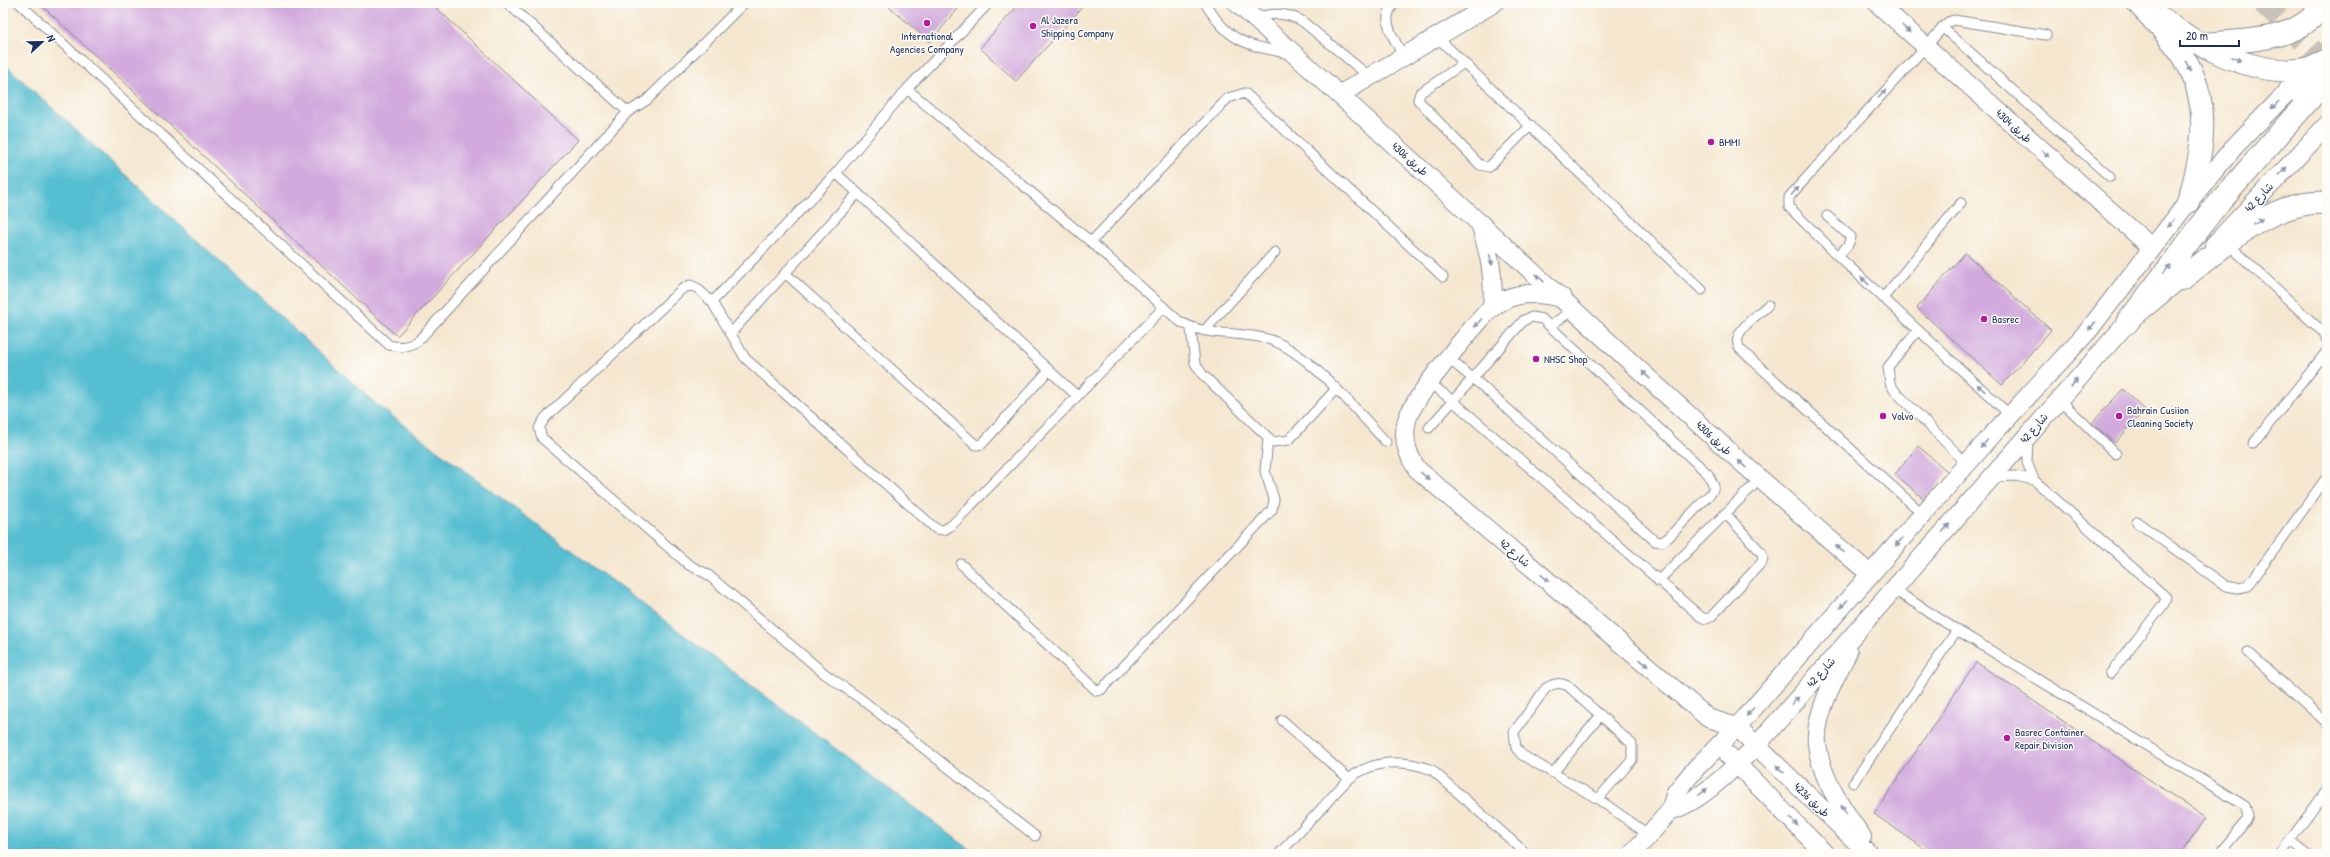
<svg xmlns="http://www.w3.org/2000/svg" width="2330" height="857" font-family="'Patrick Hand','Playpen Sans Arabic',sans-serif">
<rect width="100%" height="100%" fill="#fdfcf7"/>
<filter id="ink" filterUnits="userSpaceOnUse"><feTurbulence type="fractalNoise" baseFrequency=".025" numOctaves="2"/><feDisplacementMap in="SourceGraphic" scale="8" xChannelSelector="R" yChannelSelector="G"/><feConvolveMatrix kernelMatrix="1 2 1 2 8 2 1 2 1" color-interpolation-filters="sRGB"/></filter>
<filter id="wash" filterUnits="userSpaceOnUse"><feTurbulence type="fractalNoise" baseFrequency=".012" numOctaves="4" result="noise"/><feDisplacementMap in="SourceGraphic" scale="16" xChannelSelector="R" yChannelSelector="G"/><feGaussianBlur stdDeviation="0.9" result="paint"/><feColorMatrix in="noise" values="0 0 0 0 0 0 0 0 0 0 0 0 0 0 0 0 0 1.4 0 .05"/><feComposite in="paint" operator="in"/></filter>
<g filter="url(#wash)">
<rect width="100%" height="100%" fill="#f5e7cf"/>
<!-- water -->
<path fill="#55bed1" stroke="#387698" d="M3,63l374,342 599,449h-973z"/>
<g id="blocks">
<!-- building -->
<path fill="#d2aadd" d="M39,3h392l147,137 -181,196z
M889,3h74l-33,39 -43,-37z
M1020,3h66l-70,78 -36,-33z
M1965,253l86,77 -49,55 -85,-77z
M2123,389l22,21 -30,33 -23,-20z
M1918,446l30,26 -23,28 -30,-26z
M1976,662l230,156 -25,36h-249l-58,-40z"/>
</g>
</g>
<g filter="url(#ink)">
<use href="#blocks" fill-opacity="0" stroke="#888b96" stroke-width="1"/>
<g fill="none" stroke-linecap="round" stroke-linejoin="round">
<!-- motorway-tunnel -->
<path stroke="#c9c2b8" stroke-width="22" stroke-dasharray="22 11" stroke-linecap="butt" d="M2263,3l64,61"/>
<defs>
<path id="service" d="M19,3l370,342c12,3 20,2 30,-5l209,-228 19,-12 97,-97
M507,3l121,109
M989,3l-82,86 -71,84 -124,129 -15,-14 -7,-3 -8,4 -137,129 -6,10 3,10 147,127 18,9 118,100 36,25 174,137
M1205,3c24,40 42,42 85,51
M1396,3c-19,14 0,39 8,54
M1253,18c19,-5 32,-6 49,3l68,56
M1942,27l168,150
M1437,37l265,253
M1464,63l-44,30 -2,7 62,65 9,2 42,-42
M907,89l184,153 88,79c28,17 62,9 92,19 38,13 87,72 115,102
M836,173l241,223
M1827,216l24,21 -3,8 -10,11
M1091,242l137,-144 17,-5 198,184
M2228,244l96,89 3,7
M785,273l191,172 6,-1 67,-74
M1883,298l78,-95
M712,302l33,56 191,171 8,1 8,-5 212,-218
M1768,305c-11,11 -39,28 -28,44l183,165
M1550,326l24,-17
M1191,329l4,34 7,11 71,68 16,-2 46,-50
M1918,330l-30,37 2,16 4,7 73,74
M1204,331l71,-79
M731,333l126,-139
M1430,383l23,18 248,216 5,2 5,-2 51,-55 1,-5 -2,-5 -36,-39
M2059,399l57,55
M2010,415l-172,-159 -49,-49v-10l159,-175 6,-2 92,15
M1429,428l95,-108 8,-3 10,2 166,155 6,12 -2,6 -44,46 -6,4 -7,-1 -173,-155 -33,-27
M2028,440l-1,22 7,18 132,117 -2,7 -54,70
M2253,444l74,-93
M1995,477l21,-1 18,4
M2137,522l89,64 12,2 10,-2 79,-109
M961,564l136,127 4,-1 171,-180 2,-11 -9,-28 3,-32
M1658,581l101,-101
M1893,589l64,41 288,176 3,10 -2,5 -27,33
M2248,652l79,71
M1282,720l67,59
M1553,773l48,-58
M1853,783l104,-153
M1598,799l34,-39v-16l-64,-58c-8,-4 -14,-3 -22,2l-32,44 2,16 6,7 76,44 51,36
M2290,840l18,14
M1279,854c14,-15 28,-30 42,-45 9,-10 17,-20 27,-29 23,-21 57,-21 84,-10l95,84
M2280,854l47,-64"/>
<path id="minor" d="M1237,3c213,188 416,387 633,571
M1877,3l275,245
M1339,95l155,-92
M1480,223c9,31 15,52 12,85
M2214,245l113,-120
M1563,298c-20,-4 -38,-7 -57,1 -5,3 -12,6 -16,10 -18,19 -77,88 -83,111 -5,18 0,34 10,49l291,249 29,9 132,127
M1848,652c-13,25 -34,64 -31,92 4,35 26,65 45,93
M1729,756l96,98
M1670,811c33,-11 61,-41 86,-65l371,-423 64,-53
M1632,854l38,-43 6,-19 20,-24 41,-41 256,-293 95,-103 100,-129 46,-55 65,-67"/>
<path id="motorway" d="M2138,3c14,16 32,33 44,51 30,47 22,98 6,148
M2163,19c35,28 89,55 135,51 10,0 20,-6 29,-10
M2204,44c41,-4 96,-1 120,-41
M2290,90l37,-10
M2182,279c42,-32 89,-80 145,-76
M2127,323l85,-112 115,-132"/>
</defs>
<!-- service casing -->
<use href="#service" stroke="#888b96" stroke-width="11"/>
<!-- minor casing -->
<use href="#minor" stroke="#888b96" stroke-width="20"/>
<!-- motorway casing -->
<use href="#motorway" stroke="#888b96" stroke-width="24"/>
<!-- service -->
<use href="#service" stroke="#fff" stroke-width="9"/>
<!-- minor -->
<use href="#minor" stroke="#fff" stroke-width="18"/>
<!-- motorway -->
<use href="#motorway" stroke="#fff" stroke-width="22"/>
</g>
<!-- one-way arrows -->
<defs><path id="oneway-solid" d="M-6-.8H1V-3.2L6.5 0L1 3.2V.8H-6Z"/></defs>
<g fill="#8d97ae">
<use href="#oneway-solid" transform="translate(1906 29) rotate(42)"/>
<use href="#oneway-solid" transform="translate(2236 59) rotate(22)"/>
<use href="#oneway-solid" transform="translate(2188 66) rotate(62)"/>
<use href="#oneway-solid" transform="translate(1882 94) rotate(-48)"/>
<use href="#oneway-solid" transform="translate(2275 105) rotate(135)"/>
<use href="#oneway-solid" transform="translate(2045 153) rotate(42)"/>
<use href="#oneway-solid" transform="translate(2283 171) rotate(-47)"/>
<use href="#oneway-solid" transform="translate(1795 191) rotate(-48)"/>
<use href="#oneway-solid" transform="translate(2258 222) rotate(-35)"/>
<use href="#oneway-solid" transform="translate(2171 223) rotate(128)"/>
<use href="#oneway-solid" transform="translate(1491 260) rotate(76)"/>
<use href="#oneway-solid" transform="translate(2167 269) rotate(-52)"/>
<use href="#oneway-solid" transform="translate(1540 278) rotate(-137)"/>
<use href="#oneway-solid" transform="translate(1865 281) rotate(-137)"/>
<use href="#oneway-solid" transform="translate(1478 323) rotate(130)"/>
<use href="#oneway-solid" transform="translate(2092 326) rotate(130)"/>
<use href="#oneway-solid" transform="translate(1646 375) rotate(-137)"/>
<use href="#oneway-solid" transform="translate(2074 383) rotate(-48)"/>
<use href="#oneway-solid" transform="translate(1981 388) rotate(-138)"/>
<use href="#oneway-solid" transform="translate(1984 444) rotate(131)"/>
<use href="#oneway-solid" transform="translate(1742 464) rotate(-137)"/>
<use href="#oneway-solid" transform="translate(1425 476) rotate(41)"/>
<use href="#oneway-solid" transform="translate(1946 528) rotate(-49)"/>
<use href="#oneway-solid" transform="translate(1899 542) rotate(132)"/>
<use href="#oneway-solid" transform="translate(1840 549) rotate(-140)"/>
<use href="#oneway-solid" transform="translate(1545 578) rotate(41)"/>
<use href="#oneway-solid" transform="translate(1844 604) rotate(131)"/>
<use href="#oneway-solid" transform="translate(1644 663) rotate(41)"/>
<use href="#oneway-solid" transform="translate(1795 701) rotate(-48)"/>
<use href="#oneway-solid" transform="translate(1750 712) rotate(131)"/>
<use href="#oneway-solid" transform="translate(1780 769) rotate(-136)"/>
<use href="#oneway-solid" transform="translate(1703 792) rotate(-38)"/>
<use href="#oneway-solid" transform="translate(1844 810) rotate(-122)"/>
<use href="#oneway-solid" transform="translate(1794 822) rotate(45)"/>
</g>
</g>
<!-- markers -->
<g fill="#b5179e" stroke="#fdfcf7" stroke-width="1.5">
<circle cx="927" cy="23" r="4"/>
<circle cx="1033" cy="26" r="4"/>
<circle cx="1711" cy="142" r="4"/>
<circle cx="1984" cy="319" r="4"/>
<circle cx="1536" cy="359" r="4"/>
<circle cx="1883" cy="416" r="4"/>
<circle cx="2119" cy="416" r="4"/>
<circle cx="2007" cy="738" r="4"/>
</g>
<g text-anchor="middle" stroke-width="3" stroke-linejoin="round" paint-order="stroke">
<!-- poi labels -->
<g font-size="11" fill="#1b2f5e" stroke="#fdfcf7" text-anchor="start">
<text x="1041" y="24">Al Jazera<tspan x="1041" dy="13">Shipping Company</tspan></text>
<text x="927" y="40" text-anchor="middle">International<tspan x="927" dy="13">Agencies Company</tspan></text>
<text x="1719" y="146">BMMI</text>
<text x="1992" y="323">Basrec</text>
<text x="1544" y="363">NHSC Shop</text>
<text x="2127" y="414">Bahrain Cusiion<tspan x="2127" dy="13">Cleaning Society</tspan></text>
<text x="1891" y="420">Volvo</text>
<text x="2015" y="736">Basrec Container<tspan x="2015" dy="13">Repair Division</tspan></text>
</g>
<!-- street labels -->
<g font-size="11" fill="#1b2f5e" stroke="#fdfcf7">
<text transform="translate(2014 126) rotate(42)" y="4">طريق 4304</text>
<text transform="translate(1410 159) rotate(42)" y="4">طريق 4306</text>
<text transform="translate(2259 197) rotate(-47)" y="4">شارع 42</text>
<text transform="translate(2034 428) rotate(-49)" y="4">شارع 42</text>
<text transform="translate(1714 438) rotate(43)" y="4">طريق 4306</text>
<text transform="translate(1515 553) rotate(41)" y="4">شارع 42</text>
<text transform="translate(1821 672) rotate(-48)" y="4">شارع 42</text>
<text transform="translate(1812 800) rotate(44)" y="4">طريق 4236</text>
</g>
</g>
<!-- margin -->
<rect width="2330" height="857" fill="none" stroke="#fdfcf7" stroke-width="16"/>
<!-- north arrow -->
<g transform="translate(42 42) rotate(68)" stroke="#fdfcf7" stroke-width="3" paint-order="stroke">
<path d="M0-3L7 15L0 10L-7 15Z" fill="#1b2f5e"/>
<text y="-6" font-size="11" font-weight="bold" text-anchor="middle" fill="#1b2f5e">N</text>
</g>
<!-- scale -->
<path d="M2180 40v6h59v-6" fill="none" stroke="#1b2f5e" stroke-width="2"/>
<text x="2186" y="40" font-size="12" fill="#1b2f5e" stroke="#fdfcf7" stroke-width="3" paint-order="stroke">20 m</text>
</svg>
